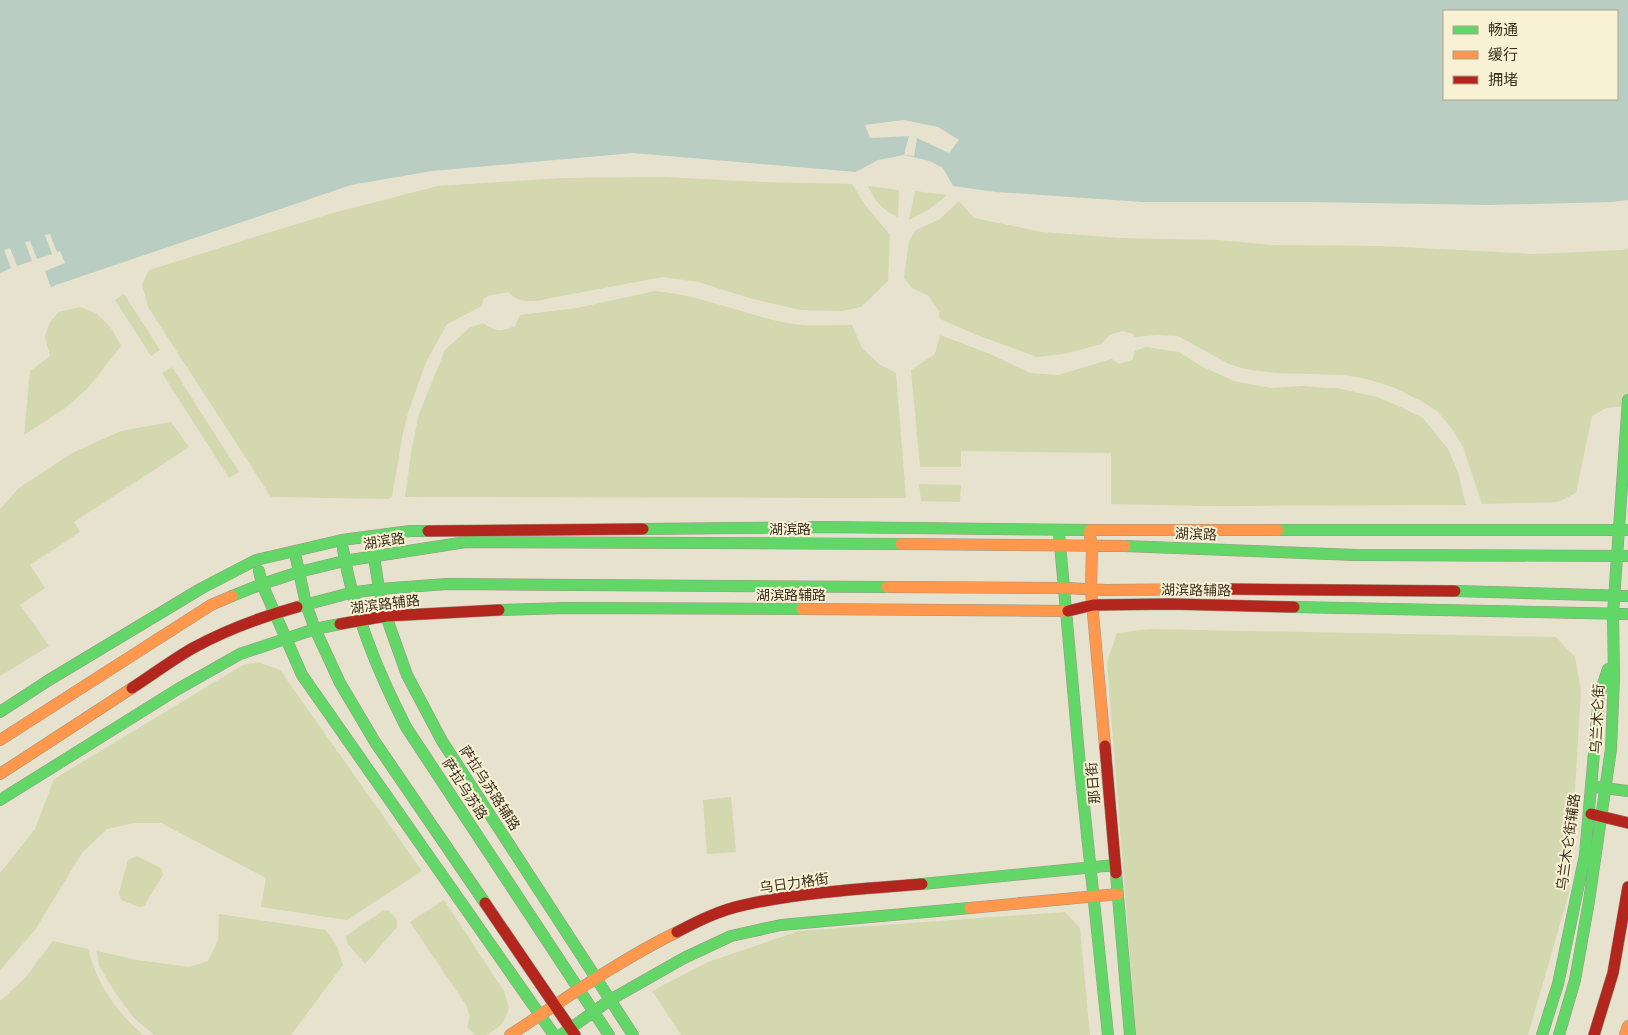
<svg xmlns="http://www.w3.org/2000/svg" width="1628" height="1035" font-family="Bitter,'Noto Sans SC',serif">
<rect width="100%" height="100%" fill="#e6e2ce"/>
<!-- green -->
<path fill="#d3d8af" d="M665,177l95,5 92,2 14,22 24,29 -2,46 -27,26 -19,4 -42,-1 -47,-11 -55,-17 -36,-5 -126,24c-14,0 -17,1 -28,-9l-20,4 -5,3 -1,7 -35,18 -21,38 -18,51 -5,20 -11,64 -3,2 -118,-2 -123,-190 -6,-23 7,-14 180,-56 109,-28 124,-8z
M868,186l31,4 -1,27c-17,-8 -22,-15 -30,-31z
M915,191l32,4c-12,11 -24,18 -38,25z
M959,201l15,17 68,14 78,6 98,2 54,5 110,1 153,8 88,-4 5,-2v158l-22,2 -14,8 -16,77 -18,9 -76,2 -19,-57 -11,-18 -15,-18 -16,-10 -26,-13 -24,-8 -27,-5 -68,-2 -31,-4 -16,-5 -51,-28 -21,-1 -22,2 -2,-3 -10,-3 -14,4 -7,9 -38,10 -27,3 -60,-22 -37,-16 -1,-8 -10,-15 -17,-8 -8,-10 5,-37 7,-11 24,-11z
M655,291c46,4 87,23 132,32 20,4 44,2 65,2l10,23 17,16 17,9 10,125 -501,-1 7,-50 7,-33 26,-64 24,-22 14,-5c13,9 18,9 32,3l5,-11 57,-7z
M124,294l36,56 -9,6 -36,-56z
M80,307l16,6 15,15 10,18 -34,43 -23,20 -40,26 6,-64 20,-15 -5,-20 5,-14 9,-10z
M940,335l50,19 40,19 28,2 54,-16 7,5 13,-4 3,-9 11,-4 33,5 22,14 33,15 37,7 32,-2 22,2h12l40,9 26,11 20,10 25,31 10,23 8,33 -261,1 -94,-2v-51l-150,-2v16h-41l-9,-97 24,-16z
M172,367l67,105 -10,6 -67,-105z
M171,422l18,25 -115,75 6,10 -50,33 15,23 -25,17 29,41 -49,30v-167l19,-21 53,-35 49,-22z
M919,484l42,1 -1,17 -39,-1z
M1150,629l406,8 19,20 6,33 -12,203 -41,142h-392l-29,-373 10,-29z
M258,662l22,8 142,201 -75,49 -86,-13 5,-29 -105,-55h-27l-27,6 -25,24 -47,77 -35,40v-97l35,-44 19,-50 189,-114z
M731,797l5,55 -29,2 -4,-54z
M137,856l24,12 2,7 -19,31 -5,1 -18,-7 -2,-7 9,-33z
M444,900l60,91 5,17 -4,11 -5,7 -13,9h-12l-8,-8 3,-10 -4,-12 -56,-83z
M384,910l6,1 7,9v7l-32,37 -18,-21 -1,-7z
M1065,912l15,16 10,107h-409l-29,-44 56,-29 91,-31z
M219,914l107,16 11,17 6,18 -52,70h-137l-20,-17 -19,-26 -16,-26 -2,-15 40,9 52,7 19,-6 10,-20z
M53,941l35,8c10,37 27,61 55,86h-143v-34l26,-24z"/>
<!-- water -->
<path fill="#b9cdc3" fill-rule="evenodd" d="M0,0h1628v200l-16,2 -123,3 -181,-3h-165l-147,-10 -43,-6 -10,-18 -13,-7 -26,-6 -26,5 -22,12 -223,-19 -201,18 -81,14 -295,100 -56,28zM1444,11h173v88h-173z"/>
<!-- pier -->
<path fill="#e6e2ce" d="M904,120l34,7 21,13 -10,13 -32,-15 -3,18 -10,-1 5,-19 -39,2 -5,-13z
M50,234l7,18 3,-1 5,12 -20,8 7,19 -38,19 -14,5v-41l11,-5 -7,-18 6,-2 7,18 15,-5 -7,-19 5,-1 7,18 15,-5 -7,-19z"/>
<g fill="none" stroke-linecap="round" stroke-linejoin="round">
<defs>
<path id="fast" d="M643,529l179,-2 268,3
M1278,530h350
M1059,533l22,244 27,258
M372,544l7,45 7,27 21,59 35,66 191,294
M1125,546l231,9 272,1
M343,549c11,65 33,119 63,178l203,308
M296,558l10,46 9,25 25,54 35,59 110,161
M259,571l3,13 40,91 252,360
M1455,591l173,5
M232,596l30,-12 37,-12 45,-11 122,-19 435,2
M297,607l53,-14 29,-4 68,-5 440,3
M1294,607l334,7
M499,610l67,-2 236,1
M0,712l49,-32 153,-92 54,-28 86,-20 68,-9h18
M1596,787l32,4
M0,800l178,-111 62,-35 75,-25 25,-5
M1116,873l14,162
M922,884l193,-19
M561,1035l49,-35 74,-42 47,-22 50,-11 189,-17
M1542,1035l16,-51 27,-129 14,-159 9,-27
M1559,1035l16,-55 14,-79 22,-152 3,-71 -1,-64 15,-214"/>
<path id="slow" d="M1090,530h188
M1089,532l3,13 -1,46 14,155
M901,544l224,2
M887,587l178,1 41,2 119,-1
M802,609l266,2
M0,740l211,-135 21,-9
M0,774l132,-86
M970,908l148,-14
M510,1035c55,-36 108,-74 167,-103
M1625,1035l3,-9"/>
<path id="jam" d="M428,531l215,-2
M1225,589l230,2
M1068,611l25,-6 78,-1 123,3
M340,624l46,-8 113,-6
M132,688c20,-13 40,-28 61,-40 33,-18 68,-31 104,-41
M1105,746l11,127
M1591,814l37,9
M485,903l90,132
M677,932c21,-11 43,-22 67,-27 58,-13 119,-16 178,-21
M1594,1035l19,-62 15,-86"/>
</defs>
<!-- fast casing -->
<use href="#fast" stroke="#9b9687" stroke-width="12"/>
<!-- slow casing -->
<use href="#slow" stroke="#9b9687" stroke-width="12"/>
<!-- jam casing -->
<use href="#jam" stroke="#9b9687" stroke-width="12"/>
<!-- fast -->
<use href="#fast" stroke="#63d668" stroke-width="11"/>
<!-- slow -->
<use href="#slow" stroke="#ff974d" stroke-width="11"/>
<!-- jam -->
<use href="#jam" stroke="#b3261e" stroke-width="11"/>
</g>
<g text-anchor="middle" stroke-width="4" stroke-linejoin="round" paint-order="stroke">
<!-- street labels -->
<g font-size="14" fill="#3c2f1e" stroke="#f8f1d4">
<text x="790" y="534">湖滨路</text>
<text transform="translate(1196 534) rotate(2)" y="5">湖滨路</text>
<text transform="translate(384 541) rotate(-9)" y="5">湖滨路</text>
<text transform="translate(1196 590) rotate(1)" y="5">湖滨路辅路</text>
<text x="791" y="600">湖滨路辅路</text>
<text transform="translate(385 604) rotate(-7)" y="5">湖滨路辅路</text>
<text transform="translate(1597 719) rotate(-87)" y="5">乌兰木仑街</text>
<text transform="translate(1093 783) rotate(-95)" y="5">那日街</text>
<text transform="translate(490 788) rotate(57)" y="5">萨拉乌苏路辅路</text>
<text transform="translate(465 789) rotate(57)" y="5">萨拉乌苏路</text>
<text transform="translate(1568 842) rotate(-82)" y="5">乌兰木仑街辅路</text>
<text transform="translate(794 883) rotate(-8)" y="5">乌日力格街</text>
</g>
</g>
<!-- legend -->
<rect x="1443" y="10" width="175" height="90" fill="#f8f1d4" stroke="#ada38b"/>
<rect x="1453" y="26" width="25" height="8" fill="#63d668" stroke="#ada38b"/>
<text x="1488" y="35" font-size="15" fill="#3c2f1e">畅通</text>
<rect x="1453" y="51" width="25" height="8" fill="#ff974d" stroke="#ada38b"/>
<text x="1488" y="60" font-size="15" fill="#3c2f1e">缓行</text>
<rect x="1453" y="76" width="25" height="8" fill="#b3261e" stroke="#ada38b"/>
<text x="1488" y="85" font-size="15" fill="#3c2f1e">拥堵</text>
</svg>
